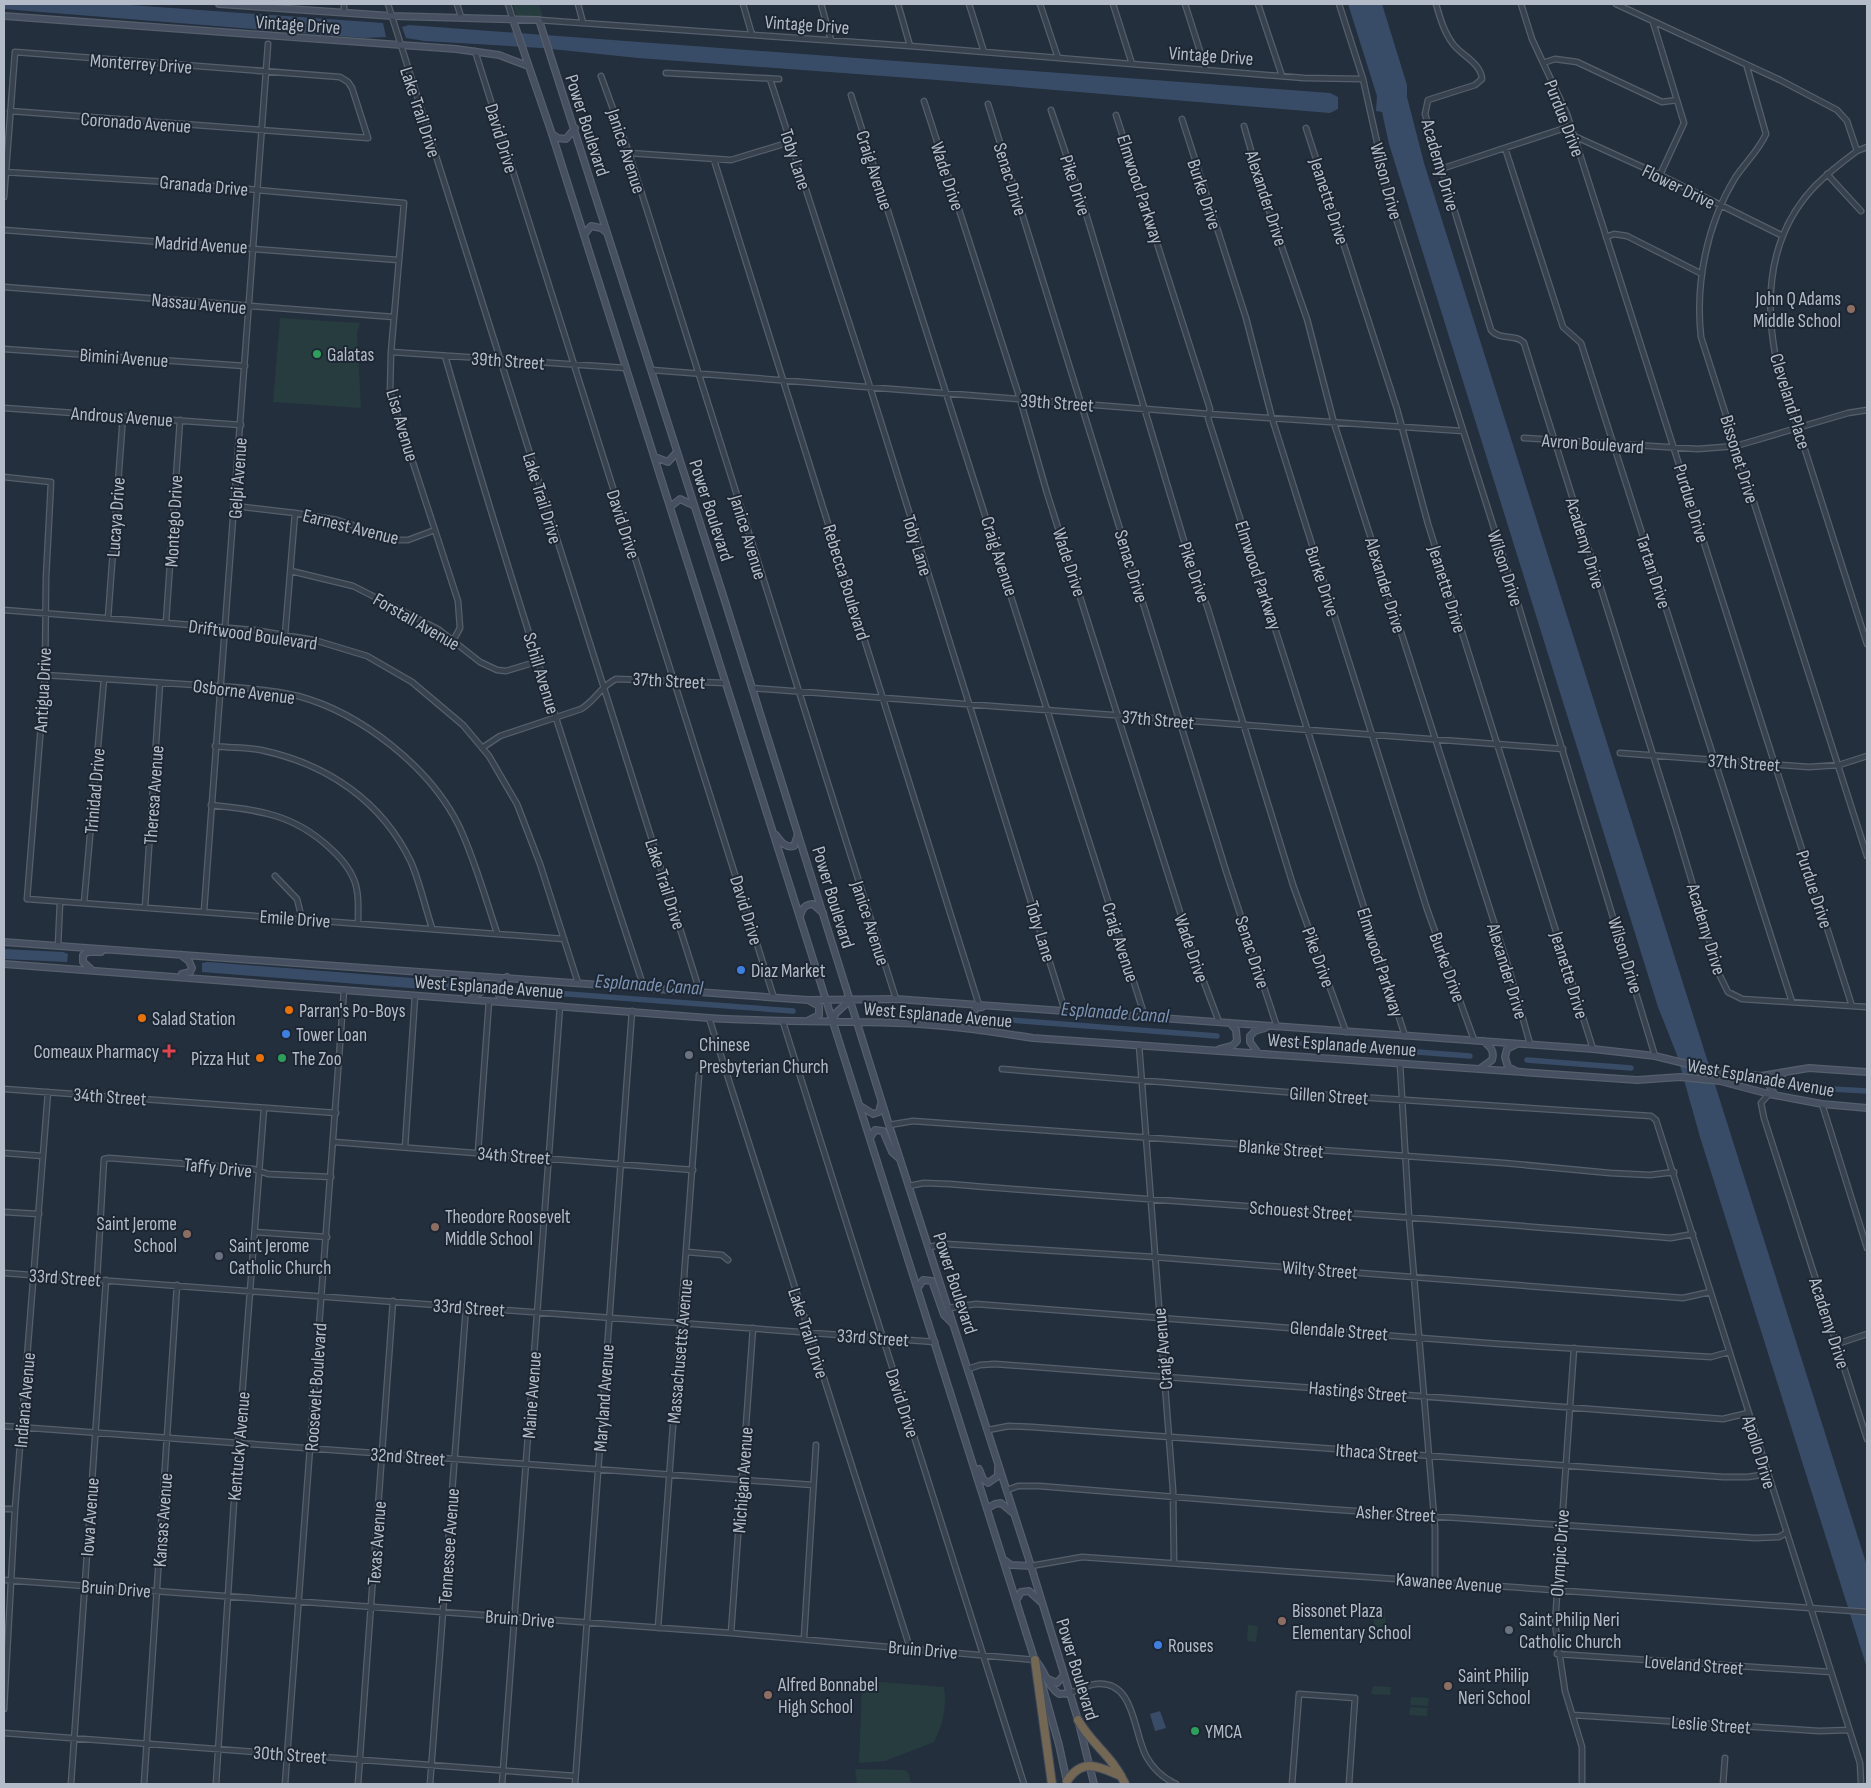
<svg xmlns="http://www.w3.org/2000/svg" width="1871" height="1788" font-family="'Sofia Sans Condensed',sans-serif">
<rect width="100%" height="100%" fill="#242f3e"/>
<!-- green -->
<path fill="#263c3f" d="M513,4h26l4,13h-26z
M280,318l80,5 -3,10 4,75 -88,-6z
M1384,1605l2,22 -11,1 -4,-21z
M1248,1625l10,1 -2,16 -9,-1z
M869,1681l75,6c3,19 -1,38 -10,55l-49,19 -26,2 3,-76z
M1373,1686l18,1 -1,8 -19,-1z
M1411,1697l18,1 -1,8 -18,-1z
M1410,1707l18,1 -1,8 -18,-1z
M855,1769l50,1 4,4 2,10h-54z"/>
<!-- water -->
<path fill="#394c67" d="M4,4h112l267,19 3,14 -22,1 -360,-29z
M1348,4h34l25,81v12l17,66 443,1403v102l-167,-531 -23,-82 -19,-48 -269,-863 -7,-32 -6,-1 1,-15z
M409,25l921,68 8,4v12l-8,4 -393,-33 -299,-22 -96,-10 -117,-7 -19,-3 -4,-11z
M4,949l59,3 5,2 -1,8 -63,-3z
M208,962l268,21 -1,10 -273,-21v-9z
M1160,1711l6,17 -11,3 -5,-17z"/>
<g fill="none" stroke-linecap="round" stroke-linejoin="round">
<!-- canal -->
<path stroke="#394c67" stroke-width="5.5" d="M502,989l291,22
M1011,1020l206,16
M1273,1041l197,15
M1527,1060l104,8
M1705,1074l12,1
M1781,1086l86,5"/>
<defs>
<path id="street" d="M388,4l312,988
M457,4l4,13
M508,4l5,16
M578,4l5,19
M743,4l9,31
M821,4l10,36
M898,4l12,42
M969,4l15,48
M1040,4l18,54
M1113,4l19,60
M1185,4l21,66
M1258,4l24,72
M1339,4l24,75 26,117 129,408 137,452
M1436,4c4,14 8,28 17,40 9,12 28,19 29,35l-7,6 -47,15 -3,14 66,216c9,11 25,3 33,13l151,482 45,151 8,16 14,7 125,8
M1521,4l11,35 35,75 285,892
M1616,4l164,76 57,30 10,11 10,30c-15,11 -29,22 -42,35 -46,48 -51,111 -39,173l91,285
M344,12v-8
M539,20l371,26 394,32 59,1
M1653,22l31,101 -24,52
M475,51l299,947
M1543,63l12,-4 22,3 85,40 15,-2
M1747,67l19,67c-7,16 -21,29 -31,44 -28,46 -40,105 -34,159l166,519
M666,73l113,6
M601,76l28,77 267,846
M770,79l100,308 195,624
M851,95l294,922
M924,101l96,298 27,94 146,460 26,69
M988,104l239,770 50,153
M1051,110l33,97 110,367 13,32 86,279 53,147
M1116,115l94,294 -2,9 197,618
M1182,119l64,199 26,100 155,491 47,131
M1244,126l21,73 42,120 27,104 175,546 21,75
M1306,128l91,281 31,115 165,525
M1574,136l86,39 123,61
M1505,148l58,179 18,16 211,659
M1857,151l10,-4
M629,153l102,7 59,-18
M714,160l265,845
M1441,169l130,-43
M4,172l164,10 236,21 -13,149 -1,40 68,209 2,27 -6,11
M1827,174l34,37
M4,197c4,-48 7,-97 11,-145l325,25 8,5 4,6 16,50 -358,-27
M4,230l394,30
M1606,237l8,-3 13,2 75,38
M4,287l390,30
M4,349l241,17
M391,352l235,16
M445,356c61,212 130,422 199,632
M652,370l557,44 254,17
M4,408l237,17
M1524,438l174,11 38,-3 112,-33 19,-3
M4,477l47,5 -5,96 -1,97 -18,224 537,40
M235,506l60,7 42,7 59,20h12l27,-10
M291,571l62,15 85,43 42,33 17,8 9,1 33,-10
M4,610l250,20 60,10 53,16 45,26 51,43 26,31 28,48 23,60 38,119
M108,618l15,-202
M166,622l14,-202
M285,635l10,-122
M45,675c50,3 101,7 151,10 34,2 69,3 102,11 63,17 132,71 161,130 16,34 26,71 38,107
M752,688l811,61
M215,746c15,2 31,1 46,4 66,14 121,51 150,112 9,21 14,45 21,66
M482,748l18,-12 81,-27c14,-8 20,-23 35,-30l110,4
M1620,753l189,14 30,-2 28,-9
M211,805c48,5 83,9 120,44 12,11 24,26 26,42 2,10 1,21 1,32
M275,876l22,23 5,20
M84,903l20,-224
M145,907l15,-224
M204,911l64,-867
M58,946l2,-44
M709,1018l201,630
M783,1022l241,762
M1139,1045l34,445 1,73
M1400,1064l9,153 26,311v53
M1002,1069l295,24 354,23 5,4 204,643 1,21
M4,1089l332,24
M1769,1094l-8,9 3,15 103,321
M1822,1104l45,144
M889,1125l24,-4 591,42 106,10 40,2 24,-3
M334,1142l359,28
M405,1147l10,-151
M478,1152l11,-151
M4,1153l39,3
M909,1186l15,-3 25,1c241,20 482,33 722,54l22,-4
M4,1212l35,2
M255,1232l72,5
M929,1247l17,-3 208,13 529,41 27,-6
M687,1252l35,3 6,5
M4,1273l931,69
M97,1279l7,-120 5,-1 145,11 14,5 63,3
M949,1308l27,-4 524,40 211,13 18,-5
M1837,1344l30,-10
M1574,1348l-19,276 10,67 17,56v37
M968,1369l12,-4 15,-1 728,55 25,-6
M4,1426l809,59
M988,1430l21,-4 23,1 691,50h25l19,-3
M1007,1490l11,-4h21l287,23 429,29 24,-1 7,-4
M4,1509h11
M1031,1566l51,-9 785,55
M4,1580l727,53 304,27
M658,1628l41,-553
M731,1633l22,-305
M804,1638l12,-193
M1557,1654l274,18
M1070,1693c8,-3 17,-8 26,-9 39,-4 37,47 50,72 7,13 17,22 30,28
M4,1709l11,-200 33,-417
M1573,1715l246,16 30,-1
M4,1733l571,43
M71,1784l35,-504
M144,1784l33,-499
M216,1784l18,-283 30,-393
M285,1784l59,-794
M358,1784l35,-483
M430,1784l36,-477
M502,1784l58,-778
M575,1784l57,-773
M1292,1784l7,-90 56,4 -6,86
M1723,1784l2,-26"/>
<path id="secondary" d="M219,4l173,12 147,4 184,575 166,530 142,441 47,154 16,64
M4,16l452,33 43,6 29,11
M513,20l39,114 484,1530
M552,134l6,4 8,1 9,-11
M584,235l7,-9 10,2 5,4
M655,457l13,5 9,-10
M670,507l10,-8 13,6
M776,835c5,7 9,13 18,11l4,-12
M800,916c3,-8 4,-11 13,-12l10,9
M4,942l804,58 88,-1 697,50 62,7 61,15 45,5 48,-8 58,4
M181,955l8,6 3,7 -2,4 -8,2
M4,964l705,54c62,4 124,3 187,5 46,1 92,8 137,15l604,42 43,-3 40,4 49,13 53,10 45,4
M91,969l-8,-7v-7l5,-3h13
M471,999l11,-8 1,-6 -9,-9
M505,1001l-5,-3 -3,-9 5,-9 5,-3
M809,1020l10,-5v-9l-9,-5
M834,1021l1,-7 15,-14
M979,1030l-8,-12 5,-10 6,-1
M1220,1049l12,-3 5,-5 -1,-11 -6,-7
M1258,1053l-8,-11v-6l5,-5 10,-3
M1481,1068l11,-8c3,-9 -2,-14 -9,-19
M1516,1071l-8,-4 -3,-10 2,-8 10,-5
M1775,1095l-5,-8 2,-7 10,-5
M862,1107l11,7 6,-2 2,-8
M870,1138l5,-8 8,1 9,21 8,7
M918,1288l5,-8 9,1 12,34 8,8
M979,1469l4,10 5,4 10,-7v-9
M988,1508l7,-4 6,-1 12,10
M1004,1560l7,5 20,1
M1017,1599l4,-7 8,-1 12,11
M1036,1661c9,10 12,26 23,33l11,-1
M1040,1677l19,68 8,37
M1048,1679l9,4 7,-8"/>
<path id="highway" d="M1035,1660l17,124
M1078,1720c14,25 34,35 47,64
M1067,1781c16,-24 32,-14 54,-5"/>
</defs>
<!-- street casing -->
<use href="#street" stroke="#565f6c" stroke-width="7"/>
<!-- secondary casing -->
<use href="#secondary" stroke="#565f6c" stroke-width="8"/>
<!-- highway casing -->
<use href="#highway" stroke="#434c59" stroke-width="10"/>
<!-- street -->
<use href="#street" stroke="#38414e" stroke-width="4.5"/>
<!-- secondary -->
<use href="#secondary" stroke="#465061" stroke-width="5.5"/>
<!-- highway -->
<use href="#highway" stroke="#746855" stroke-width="8"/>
</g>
<!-- markers -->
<g fill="#8d6e63" stroke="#1d2633" stroke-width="2">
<circle cx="1851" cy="309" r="5"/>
<circle cx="435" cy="1227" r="5"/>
<circle cx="187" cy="1234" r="5"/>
<circle cx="1282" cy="1621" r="5"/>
<circle cx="1448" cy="1686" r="5"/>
<circle cx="768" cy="1695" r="5"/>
</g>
<g fill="#2e9e5b" stroke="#1d2633" stroke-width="2">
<circle cx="317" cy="354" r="5"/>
<circle cx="282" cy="1058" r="5"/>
<circle cx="1195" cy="1731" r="5"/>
</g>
<g fill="#3f7fe0" stroke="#1d2633" stroke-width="2">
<circle cx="741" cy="970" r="5"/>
<circle cx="286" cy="1034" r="5"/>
<circle cx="1158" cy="1645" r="5"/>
</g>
<g fill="#e8710a" stroke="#1d2633" stroke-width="2">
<circle cx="289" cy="1010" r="5"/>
<circle cx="142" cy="1018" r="5"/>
<circle cx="260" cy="1058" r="5"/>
</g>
<path fill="#e0444e" stroke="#1d2633" stroke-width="2" d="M166.5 1043.5h5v5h5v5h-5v5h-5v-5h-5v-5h5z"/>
<g fill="#6b7280" stroke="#1d2633" stroke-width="2">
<circle cx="689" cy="1055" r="5"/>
<circle cx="219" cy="1256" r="5"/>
<circle cx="1509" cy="1630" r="5"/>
</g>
<g text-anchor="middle" stroke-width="4" stroke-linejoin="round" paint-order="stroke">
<!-- street labels -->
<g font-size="19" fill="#b4bcc9" stroke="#1d2633">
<text transform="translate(298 24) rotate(4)" y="7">Vintage Drive</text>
<text transform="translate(807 24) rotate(4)" y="7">Vintage Drive</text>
<text transform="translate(1211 55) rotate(4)" y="7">Vintage Drive</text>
<text transform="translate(141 63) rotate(4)" y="7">Monterrey Drive</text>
<text transform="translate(421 112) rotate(72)" y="7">Lake Trail Drive</text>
<text transform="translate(1565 118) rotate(69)" y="7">Purdue Drive</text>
<text transform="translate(136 122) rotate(4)" y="7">Coronado Avenue</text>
<text transform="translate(588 125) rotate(72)" y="7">Power Boulevard</text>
<text transform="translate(502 138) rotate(73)" y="7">David Drive</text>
<text transform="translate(627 151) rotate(72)" y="7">Janice Avenue</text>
<text transform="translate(796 159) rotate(72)" y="7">Toby Lane</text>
<text transform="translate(1441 165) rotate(74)" y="7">Academy Drive</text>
<text transform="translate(875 170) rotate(72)" y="7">Craig Avenue</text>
<text transform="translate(948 176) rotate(72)" y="7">Wade Drive</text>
<text transform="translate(1011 179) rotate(73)" y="7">Senac Drive</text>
<text transform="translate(1387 181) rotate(75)" y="7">Wilson Drive</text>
<text transform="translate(204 185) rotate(5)" y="7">Granada Drive</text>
<text transform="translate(1076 185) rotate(72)" y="7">Pike Drive</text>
<text transform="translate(1679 186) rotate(26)" y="7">Flower Drive</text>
<text transform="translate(1141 189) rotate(72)" y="7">Elmwood Parkway</text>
<text transform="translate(1205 194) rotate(72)" y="7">Burke Drive</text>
<text transform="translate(1267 198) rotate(72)" y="7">Alexander Drive</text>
<text transform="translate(1330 201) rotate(72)" y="7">Jeanette Drive</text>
<text transform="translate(201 244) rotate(3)" y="7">Madrid Avenue</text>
<text transform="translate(199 303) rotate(5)" y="7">Nassau Avenue</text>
<text transform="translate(124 357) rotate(4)" y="7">Bimini Avenue</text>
<text transform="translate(508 360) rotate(4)" y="7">39th Street</text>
<text transform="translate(1791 401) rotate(73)" y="7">Cleveland Place</text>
<text transform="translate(1057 402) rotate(4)" y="7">39th Street</text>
<text transform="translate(122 416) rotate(4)" y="7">Androus Avenue</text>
<text transform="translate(403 425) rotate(74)" y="7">Lisa Avenue</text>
<text transform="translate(1593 443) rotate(4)" y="7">Avron Boulevard</text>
<text transform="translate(1740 459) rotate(73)" y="7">Bissonet Drive</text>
<text transform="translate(237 478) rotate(-86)" y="7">Gelpi Avenue</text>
<text transform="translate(543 498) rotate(73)" y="7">Lake Trail Drive</text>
<text transform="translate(1692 503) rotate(73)" y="7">Purdue Drive</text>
<text transform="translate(712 510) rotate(72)" y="7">Power Boulevard</text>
<text transform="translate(115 517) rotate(-86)" y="7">Lucaya Drive</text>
<text transform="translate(173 521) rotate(-87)" y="7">Montego Drive</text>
<text transform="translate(624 524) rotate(72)" y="7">David Drive</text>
<text transform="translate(351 526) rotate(14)" y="7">Earnest Avenue</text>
<text transform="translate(749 537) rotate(73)" y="7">Janice Avenue</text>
<text transform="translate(1586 543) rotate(73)" y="7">Academy Drive</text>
<text transform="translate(918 545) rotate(73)" y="7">Toby Lane</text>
<text transform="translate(1000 556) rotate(72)" y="7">Craig Avenue</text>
<text transform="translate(1070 562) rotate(72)" y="7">Wade Drive</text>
<text transform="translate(1132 566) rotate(73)" y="7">Senac Drive</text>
<text transform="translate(1506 568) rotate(72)" y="7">Wilson Drive</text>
<text transform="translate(1654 571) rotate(72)" y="7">Tartan Drive</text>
<text transform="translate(1195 572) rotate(71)" y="7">Pike Drive</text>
<text transform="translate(1259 575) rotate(72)" y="7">Elmwood Parkway</text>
<text transform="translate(1323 581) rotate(72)" y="7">Burke Drive</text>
<text transform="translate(847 582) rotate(73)" y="7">Rebecca Boulevard</text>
<text transform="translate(1386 585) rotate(73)" y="7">Alexander Drive</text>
<text transform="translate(1448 589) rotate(73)" y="7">Jeanette Drive</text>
<text transform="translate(417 621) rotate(30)" y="7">Forstall Avenue</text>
<text transform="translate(253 634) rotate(8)" y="7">Driftwood Boulevard</text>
<text transform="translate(542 673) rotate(73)" y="7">Schill Avenue</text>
<text transform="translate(669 680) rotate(3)" y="7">37th Street</text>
<text transform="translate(42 690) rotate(-87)" y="7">Antigua Drive</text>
<text transform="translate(244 691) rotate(7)" y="7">Osborne Avenue</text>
<text transform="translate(1158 719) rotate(5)" y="7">37th Street</text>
<text transform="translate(1744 762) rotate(4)" y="7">37th Street</text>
<text transform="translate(94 791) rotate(-85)" y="7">Trinidad Drive</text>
<text transform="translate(153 795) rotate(-86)" y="7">Theresa Avenue</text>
<text transform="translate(666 884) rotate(72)" y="7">Lake Trail Drive</text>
<text transform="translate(1815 889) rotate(72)" y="7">Purdue Drive</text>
<text transform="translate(834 897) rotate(73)" y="7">Power Boulevard</text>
<text transform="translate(747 910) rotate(73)" y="7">David Drive</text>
<text transform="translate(295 918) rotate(4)" y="7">Emile Drive</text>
<text transform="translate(871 923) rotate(72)" y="7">Janice Avenue</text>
<text transform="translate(1707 929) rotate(73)" y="7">Academy Drive</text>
<text transform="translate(1041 931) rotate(73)" y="7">Toby Lane</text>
<text transform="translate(1121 942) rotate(72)" y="7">Craig Avenue</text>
<text transform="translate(1192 948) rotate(71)" y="7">Wade Drive</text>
<text transform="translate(1253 952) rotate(72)" y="7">Senac Drive</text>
<text transform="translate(1626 955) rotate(73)" y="7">Wilson Drive</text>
<text transform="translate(1319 957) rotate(70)" y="7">Pike Drive</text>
<text transform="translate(1381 962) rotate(72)" y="7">Elmwood Parkway</text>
<text transform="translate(1448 967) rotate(70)" y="7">Burke Drive</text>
<text transform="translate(1508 971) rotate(73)" y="7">Alexander Drive</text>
<text transform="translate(1570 975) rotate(73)" y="7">Jeanette Drive</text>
<text transform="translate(489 986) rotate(4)" y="7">West Esplanade Avenue</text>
<text transform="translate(938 1014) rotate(5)" y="7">West Esplanade Avenue</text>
<text transform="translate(1342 1044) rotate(4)" y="7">West Esplanade Avenue</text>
<text transform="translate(1761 1077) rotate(10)" y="7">West Esplanade Avenue</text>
<text transform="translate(1329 1095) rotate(4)" y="7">Gillen Street</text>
<text transform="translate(110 1096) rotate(4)" y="7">34th Street</text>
<text transform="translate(1281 1148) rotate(4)" y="7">Blanke Street</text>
<text transform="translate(514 1155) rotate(4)" y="7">34th Street</text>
<text transform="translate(218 1167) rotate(6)" y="7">Taffy Drive</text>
<text transform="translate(1301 1210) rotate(4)" y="7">Schouest Street</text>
<text transform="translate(1320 1269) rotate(4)" y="7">Wilty Street</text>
<text transform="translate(65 1277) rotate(4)" y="7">33rd Street</text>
<text transform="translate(956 1283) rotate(72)" y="7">Power Boulevard</text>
<text transform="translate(469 1307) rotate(4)" y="7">33rd Street</text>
<text transform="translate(1830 1323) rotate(72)" y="7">Academy Drive</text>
<text transform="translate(1339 1330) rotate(4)" y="7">Glendale Street</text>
<text transform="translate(809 1333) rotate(72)" y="7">Lake Trail Drive</text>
<text transform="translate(873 1337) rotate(4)" y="7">33rd Street</text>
<text transform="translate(1162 1349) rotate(-95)" y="7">Craig Avenue</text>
<text transform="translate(679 1351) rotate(-85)" y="7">Massachusetts Avenue</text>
<text transform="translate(315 1387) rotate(-86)" y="7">Roosevelt Boulevard</text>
<text transform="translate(1358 1391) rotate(5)" y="7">Hastings Street</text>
<text transform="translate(531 1395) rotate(-86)" y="7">Maine Avenue</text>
<text transform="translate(603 1398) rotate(-86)" y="7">Maryland Avenue</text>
<text transform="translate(24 1400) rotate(-85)" y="7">Indiana Avenue</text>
<text transform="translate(903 1403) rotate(72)" y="7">David Drive</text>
<text transform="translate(238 1446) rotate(-85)" y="7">Kentucky Avenue</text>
<text transform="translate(1377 1452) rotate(4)" y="7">Ithaca Street</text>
<text transform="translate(1760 1452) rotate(73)" y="7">Apollo Drive</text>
<text transform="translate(408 1456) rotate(4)" y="7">32nd Street</text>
<text transform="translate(742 1480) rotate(-86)" y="7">Michigan Avenue</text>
<text transform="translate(1396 1513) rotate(3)" y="7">Asher Street</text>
<text transform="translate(89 1517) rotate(-86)" y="7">Iowa Avenue</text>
<text transform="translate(162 1520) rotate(-86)" y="7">Kansas Avenue</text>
<text transform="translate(376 1543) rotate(-86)" y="7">Texas Avenue</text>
<text transform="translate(448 1546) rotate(-86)" y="7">Tennessee Avenue</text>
<text transform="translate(1559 1553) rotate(-86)" y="7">Olympic Drive</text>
<text transform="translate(1449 1582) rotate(4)" y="7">Kawanee Avenue</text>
<text transform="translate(116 1588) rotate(4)" y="7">Bruin Drive</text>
<text transform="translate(520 1618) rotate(4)" y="7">Bruin Drive</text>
<text transform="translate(923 1649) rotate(5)" y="7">Bruin Drive</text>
<text transform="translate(1694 1664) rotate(4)" y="7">Loveland Street</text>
<text transform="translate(1078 1669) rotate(73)" y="7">Power Boulevard</text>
<text transform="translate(1711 1724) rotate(4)" y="7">Leslie Street</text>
<text transform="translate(290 1754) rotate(4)" y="7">30th Street</text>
</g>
<!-- poi labels -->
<g font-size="19" fill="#b4bcc9" stroke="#1d2633" text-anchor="start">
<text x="1841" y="305" text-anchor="end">John Q Adams<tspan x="1841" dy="22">Middle School</tspan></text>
<text x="327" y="361">Galatas</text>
<text x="751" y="977">Diaz Market</text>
<text x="299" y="1017">Parran's Po-Boys</text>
<text x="152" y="1025">Salad Station</text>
<text x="296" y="1041">Tower Loan</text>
<text x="699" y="1051">Chinese<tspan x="699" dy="22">Presbyterian Church</tspan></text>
<text x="159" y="1058" text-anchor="end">Comeaux Pharmacy</text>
<text x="250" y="1065" text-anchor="end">Pizza Hut</text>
<text x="292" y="1065">The Zoo</text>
<text x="445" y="1223">Theodore Roosevelt<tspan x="445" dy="22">Middle School</tspan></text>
<text x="177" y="1230" text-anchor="end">Saint Jerome<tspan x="177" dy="22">School</tspan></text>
<text x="229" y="1252">Saint Jerome<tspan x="229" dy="22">Catholic Church</tspan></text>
<text x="1292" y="1617">Bissonet Plaza<tspan x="1292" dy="22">Elementary School</tspan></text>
<text x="1519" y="1626">Saint Philip Neri<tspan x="1519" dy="22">Catholic Church</tspan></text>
<text x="1168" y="1652">Rouses</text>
<text x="1458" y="1682">Saint Philip<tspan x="1458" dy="22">Neri School</tspan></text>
<text x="778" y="1691">Alfred Bonnabel<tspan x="778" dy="22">High School</tspan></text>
<text x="1205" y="1738">YMCA</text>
</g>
<!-- water labels -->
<g font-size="20" font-style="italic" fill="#7c92b1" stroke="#1d2633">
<text transform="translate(649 984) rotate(4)" y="7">Esplanade Canal</text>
<text transform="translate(1115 1012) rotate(4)" y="7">Esplanade Canal</text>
</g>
</g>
<!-- border -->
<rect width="1871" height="1788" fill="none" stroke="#b4bcc9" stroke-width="10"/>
</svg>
